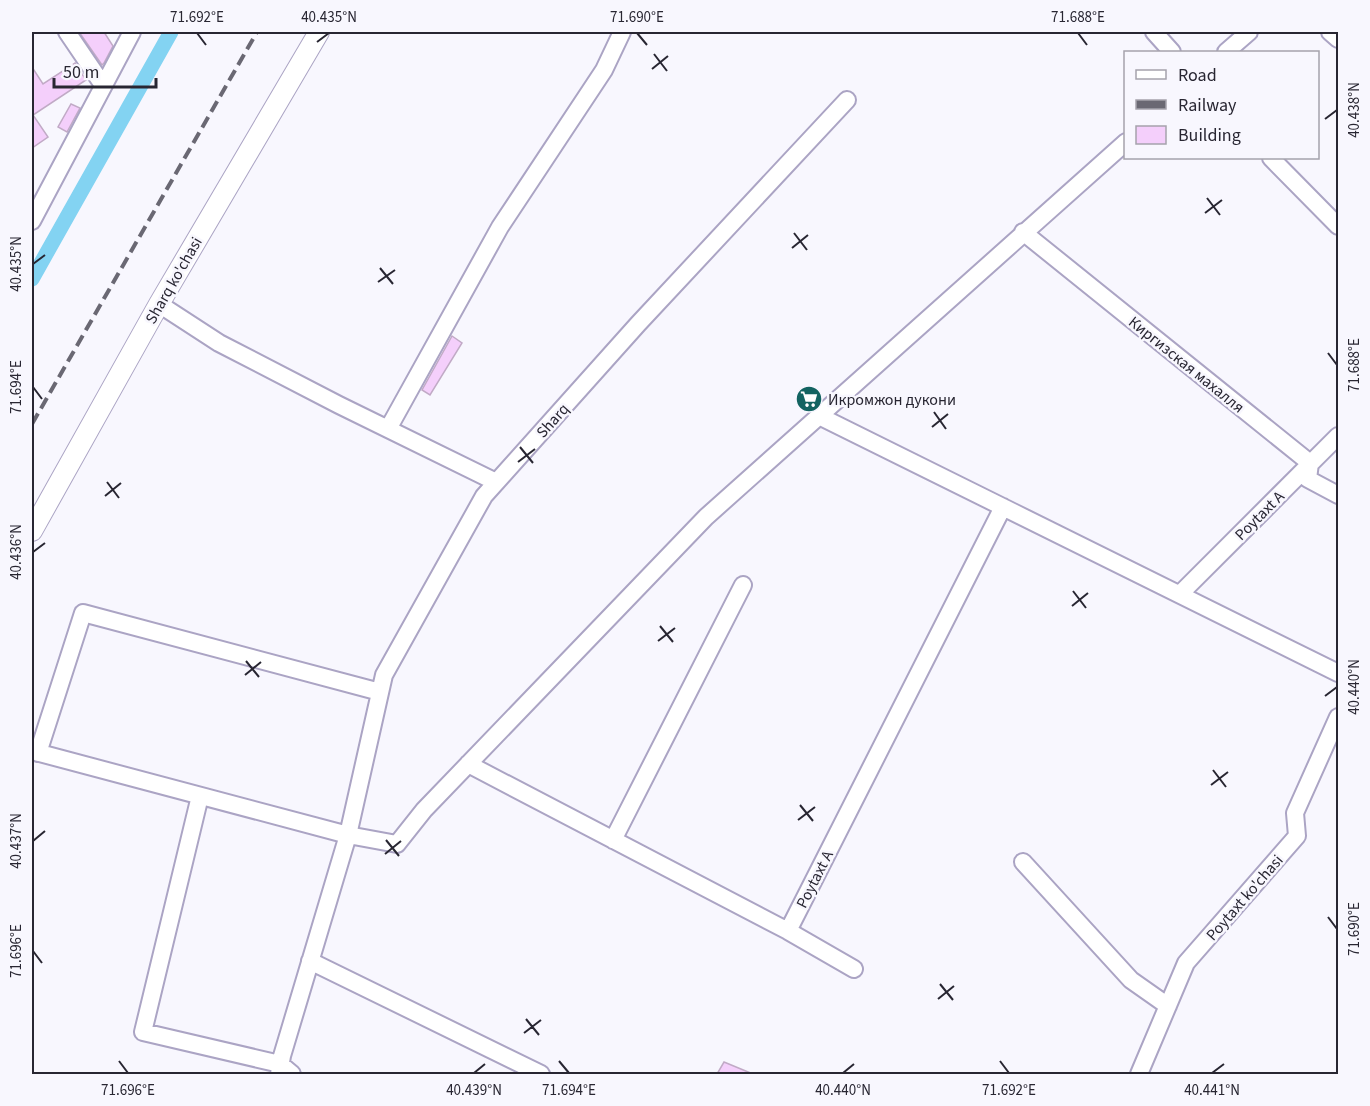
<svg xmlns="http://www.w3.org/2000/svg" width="1370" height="1106" font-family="'Source Sans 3',sans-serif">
<rect width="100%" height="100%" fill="#f8f7fe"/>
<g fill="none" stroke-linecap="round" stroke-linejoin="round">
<!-- canal -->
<path stroke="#83d3f2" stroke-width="15" d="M32,279l139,-247"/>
</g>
<!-- building -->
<path fill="#f4cffb" stroke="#c1aac6" stroke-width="1.5" d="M79,32h25l9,14 -9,17 -2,2z
M75,63l11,17 -53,35 15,22 -16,11v-81l11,17z
M71,104l9,4 -13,24 -9,-5z
M452,336l10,7 -32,52 -8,-5z
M724,1062l29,12h-36z"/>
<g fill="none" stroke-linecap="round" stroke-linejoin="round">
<defs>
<path id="minor" d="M67,32l36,53
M1154,32l18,20
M1330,32l8,7
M1226,52l23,-20
M1271,158l67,68
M32,221l100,-189
M1023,232l287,231 -2,16 30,16
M159,304l60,39 120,62 157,77
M819,416l519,257
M388,429l112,-202 104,-157 18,-38
M1180,594l158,-158
M32,751l316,84 36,-160 100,-179 154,-172 209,-224
M38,753l45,-140 297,79
M468,764l320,167 215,-424
M200,796l-57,236 137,32 12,10
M613,840l130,-255
M1023,862l108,118 37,26
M788,931l66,38
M310,961l231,113
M279,1074l3,-18 66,-221 49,9 27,-34 282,-293 420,-375
M1139,1074l47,-111 111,-127 -2,-23 43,-96"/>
<path id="major" d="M32,531l127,-227 160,-272"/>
</defs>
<!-- minor casing -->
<use href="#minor" stroke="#aba4c4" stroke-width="20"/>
<!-- major casing -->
<use href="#major" stroke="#aba4c4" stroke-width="22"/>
<!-- minor -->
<use href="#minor" stroke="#fff" stroke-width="16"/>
<!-- major -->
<use href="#major" stroke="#fff" stroke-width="20"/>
<!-- rail -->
<path stroke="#6a6873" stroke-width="4" stroke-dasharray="12 6" stroke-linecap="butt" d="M32,424l225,-392"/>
</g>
<!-- ticks -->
<path fill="none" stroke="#282632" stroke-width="2" d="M197,33l9,12M637,33l10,12M1078,33l9,12M317,42l12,-9M654,54l13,17M652,69l16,-13M1325,119l12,-9M1207,198l13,17M1205,213l17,-13M794,233l13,17M792,248l16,-13M33,264l12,-9M380,268l13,16M378,282l17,-12M1328,353l9,12M33,387l9,12M934,412l12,17M932,427l16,-13M520,447l13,16M518,462l17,-13M107,482l12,16M105,496l16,-13M33,552l12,-9M1073,591l13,17M1072,606l16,-13M660,626l13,16M658,641l17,-13M246,661l13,16M245,675l16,-13M1325,696l12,-9M1213,770l13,17M1211,785l17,-13M800,805l13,16M798,820l17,-13M386,840l13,16M33,841l12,-10M385,854l16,-13M1328,917l9,12M33,951l9,12M940,984l13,16M938,999l16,-13M526,1019l13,16M524,1033l17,-13M119,1061l9,12M559,1061l10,12M1000,1061l9,12M474,1073l11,-9M843,1073l11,-9M1212,1073l12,-9"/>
<!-- icons -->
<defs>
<symbol id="supermarket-disc" viewBox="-11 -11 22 22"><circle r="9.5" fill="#136361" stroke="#f8f7fe"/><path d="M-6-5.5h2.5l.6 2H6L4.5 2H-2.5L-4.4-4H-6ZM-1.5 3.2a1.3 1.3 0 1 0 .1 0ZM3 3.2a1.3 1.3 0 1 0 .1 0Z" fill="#fff"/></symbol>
</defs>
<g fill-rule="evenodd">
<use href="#supermarket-disc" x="794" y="384" width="30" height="30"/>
</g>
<g text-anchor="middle" stroke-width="5" stroke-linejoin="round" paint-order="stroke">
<!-- street labels -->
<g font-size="16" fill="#282632" stroke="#f8f7fe">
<text transform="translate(173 280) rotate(-60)" y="6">Sharq ko'chasi</text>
<text transform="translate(1187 364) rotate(39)" y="6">Киргизская махалля</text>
<text transform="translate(552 420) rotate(-48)" y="6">Sharq</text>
<text transform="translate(1259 515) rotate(-45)" y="6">Poytaxt A</text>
<text transform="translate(814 879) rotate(-63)" y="6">Poytaxt A</text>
<text transform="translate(1244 897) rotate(-49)" y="6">Poytaxt ko'chasi</text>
</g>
<!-- poi labels -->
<g font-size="16" fill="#282632" stroke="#f8f7fe" text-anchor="start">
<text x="828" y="405">Икромжон дукони</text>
</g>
</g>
<!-- border -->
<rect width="1370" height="1106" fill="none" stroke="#f8f7fe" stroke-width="66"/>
<!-- legend -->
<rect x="1124" y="51" width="195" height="108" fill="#f8f7fe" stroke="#a5a3ac" stroke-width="1.5"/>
<rect x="1136" y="70" width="30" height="9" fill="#ffffff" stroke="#a5a3ac" stroke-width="1.5"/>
<text x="1178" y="81" font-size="18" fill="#282632">Road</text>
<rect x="1136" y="100" width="30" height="9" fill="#6a6873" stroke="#a5a3ac" stroke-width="1.5"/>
<text x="1178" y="111" font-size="18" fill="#282632">Railway</text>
<rect x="1136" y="126" width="30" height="18" fill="#f4cffb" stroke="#a5a3ac" stroke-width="1.5"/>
<text x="1178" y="141" font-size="18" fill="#282632">Building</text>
<!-- scale -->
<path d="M54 78v9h102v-9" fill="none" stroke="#282632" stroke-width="3"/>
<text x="63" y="78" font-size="18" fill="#282632" stroke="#f8f7fe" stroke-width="4.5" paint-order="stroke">50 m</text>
<rect x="33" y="33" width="1304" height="1040" fill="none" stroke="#282632" stroke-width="2"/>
<g font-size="15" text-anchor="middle" fill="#282632">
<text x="197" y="22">71.692°E</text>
<text x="329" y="22">40.435°N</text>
<text x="637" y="22">71.690°E</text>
<text x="1078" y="22">71.688°E</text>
<text transform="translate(1354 110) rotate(-90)" y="5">40.438°N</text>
<text transform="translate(16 264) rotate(-90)" y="5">40.435°N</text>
<text transform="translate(1354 365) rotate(-90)" y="5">71.688°E</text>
<text transform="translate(16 387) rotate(-90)" y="5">71.694°E</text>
<text transform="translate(16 552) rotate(-90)" y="5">40.436°N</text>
<text transform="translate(1354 687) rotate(-90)" y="5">40.440°N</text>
<text transform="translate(16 841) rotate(-90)" y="5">40.437°N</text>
<text transform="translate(1354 929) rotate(-90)" y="5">71.690°E</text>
<text transform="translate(16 951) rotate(-90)" y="5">71.696°E</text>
<text x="128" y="1095">71.696°E</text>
<text x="474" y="1095">40.439°N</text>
<text x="569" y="1095">71.694°E</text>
<text x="843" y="1095">40.440°N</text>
<text x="1009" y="1095">71.692°E</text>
<text x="1212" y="1095">40.441°N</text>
</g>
</svg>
